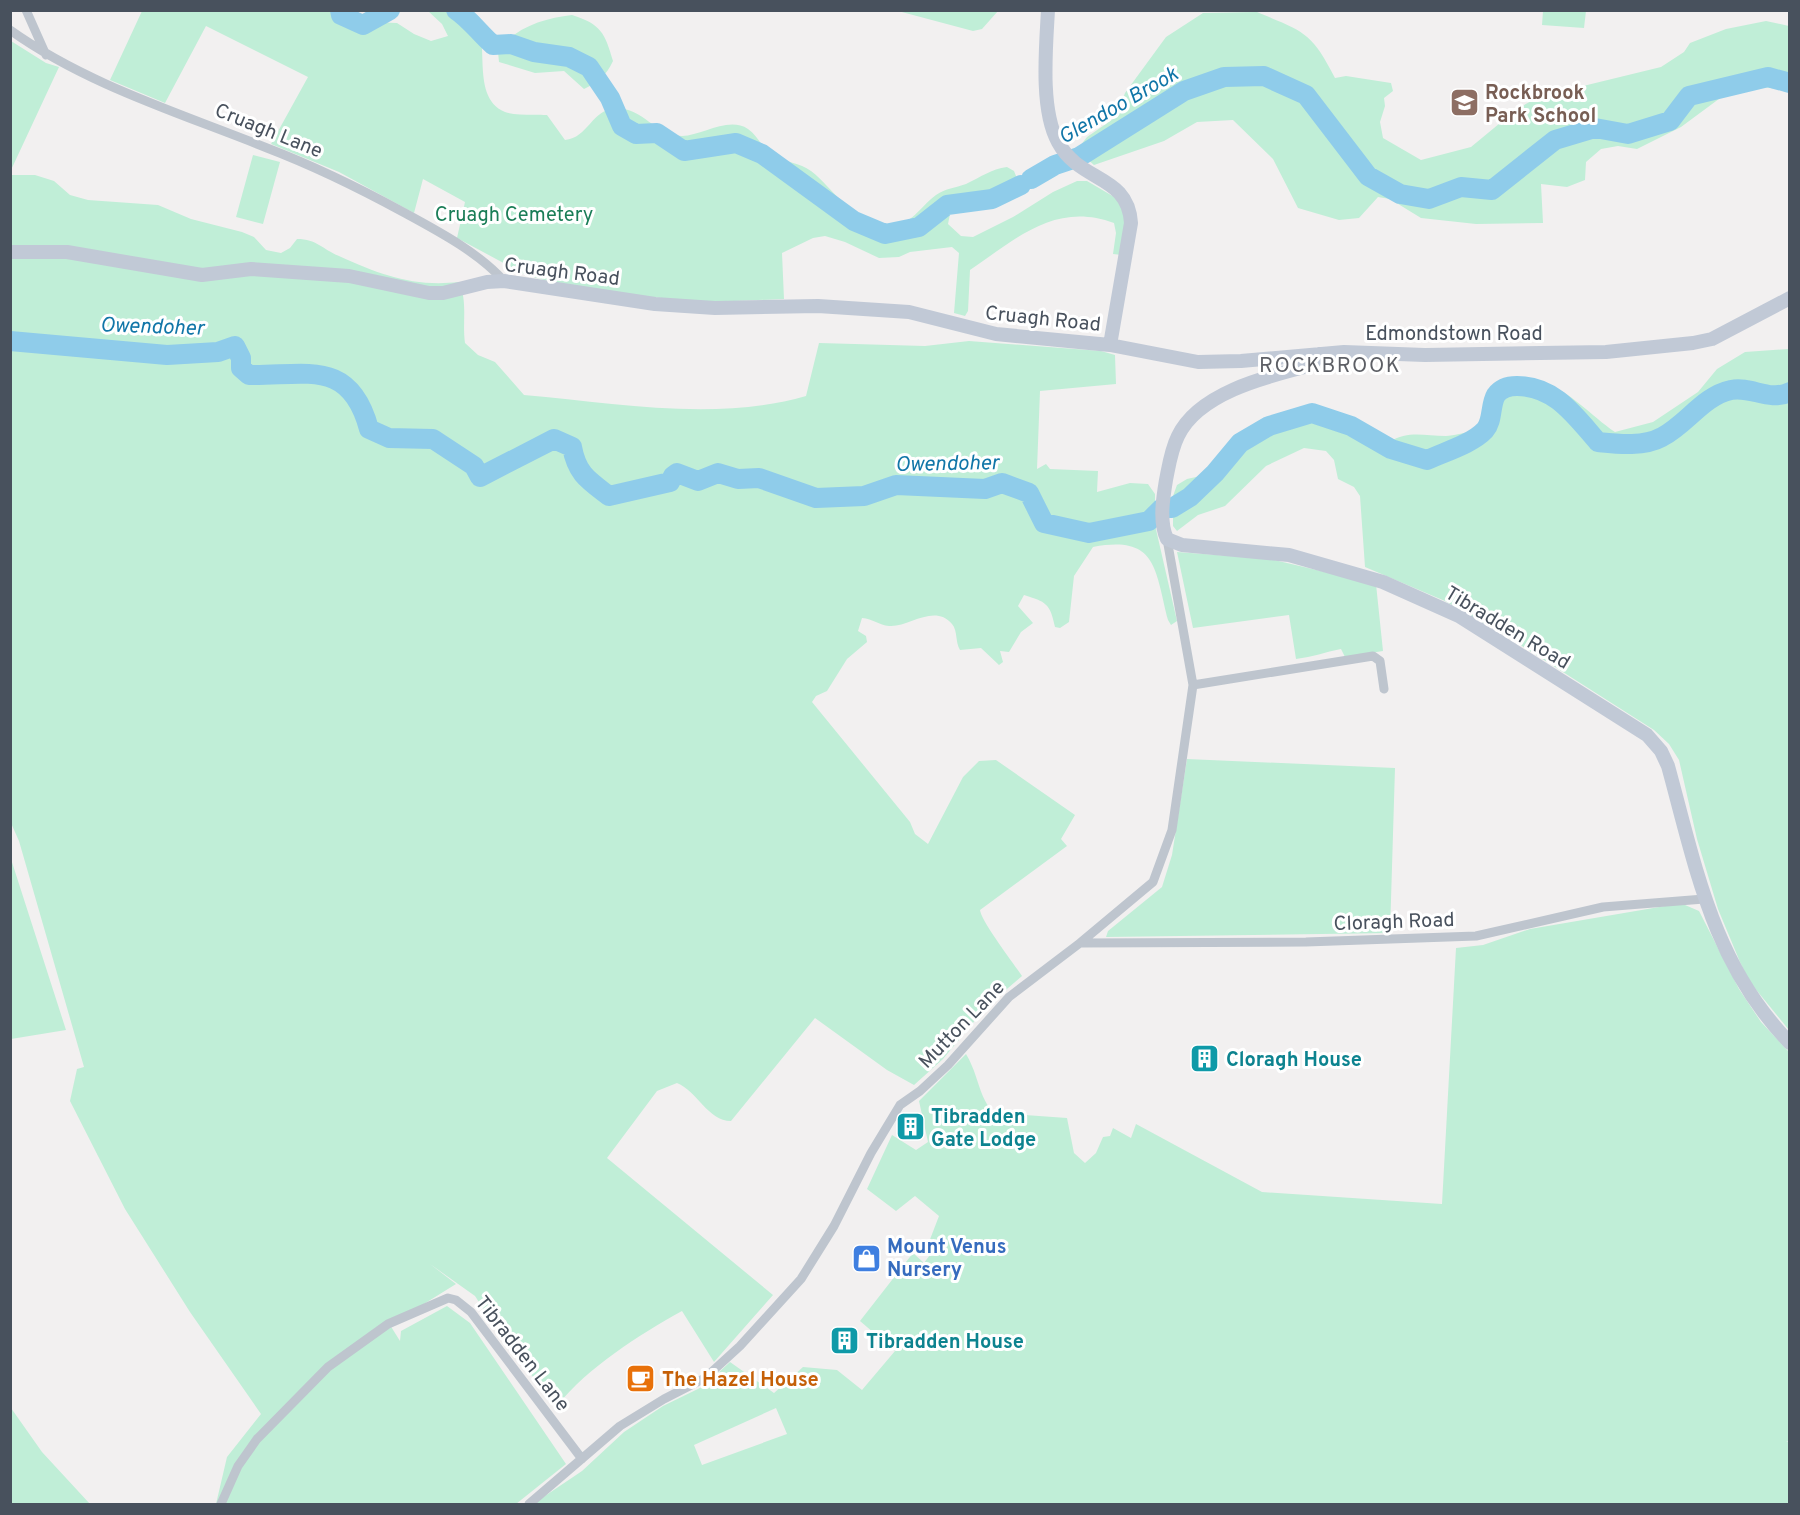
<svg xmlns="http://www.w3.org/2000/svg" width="1800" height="1515" font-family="Overpass,sans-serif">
<rect width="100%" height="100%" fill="#f2f0f0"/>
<!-- green -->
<path fill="#c0eed7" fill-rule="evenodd" d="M142,11h202l29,11 24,1 17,11 17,7 17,-5 -6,-12 -14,-13h42c25,21 -3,85 35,101 11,4 30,2 42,3l18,25c23,-2 27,-31 51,-32 27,0 39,27 66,28 20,0 46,-20 66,-7 9,6 15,20 25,26 12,7 27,8 38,16 22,17 41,51 73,53 30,2 31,-13 52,-29 10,-7 19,-7 30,-11 15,-7 25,-15 41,-17l7,4 4,10c-14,19 -48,20 -68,33l-2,10 13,12 12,1 40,-20 40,-25 24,-11h10l29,17 10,16 -4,41 -9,-1 3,-21 -2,-10c-59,-22 -98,16 -144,47l-2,41 -3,5 -11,-3 5,-60 -7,-6 -42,5 -11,5 -20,1 -34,-16 -20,-6 -12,2 -31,15 2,46 -72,3 -63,-5 -94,-14 -29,-8 -69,-37 8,-36 -42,-23 -9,34 -75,-41 -68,-28 37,-67 -102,-51 -41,77 -55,-23z
M898,11h100l-16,18 -9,2z
M1543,11h43l-2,17 -42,-3z
M1257,12c47,20 54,19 78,66l11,-2 45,7 2,8 -9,7 1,8 -5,16 3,16 38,22 50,-13 46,-38 34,-19 28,-3 82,-20 23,-15 6,-9 36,-14 40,-8 23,5v65l-38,-6 -24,8 -46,34 -44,22 -19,-3 -17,3 -15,13 -1,18 -18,7 -26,-3 2,39 -67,1 -55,-6 -31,-19 -12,-2 -19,21 -20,2 -41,-12 -25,-49 -40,-39 -36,2 -33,19 -70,24 -17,-15 10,-13 29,-20 9,-24 41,-56 37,-24z
M572,15c29,9 33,18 41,46 -7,15 -15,21 -29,28l-20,-18 -29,2 -36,-11 -1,-10c15,-24 46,-34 74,-37z
M11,41l35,22 13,4 -48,103z
M253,155l27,7 -17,62 -27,-7z
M11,175h24l19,6 16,14 18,5 70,5 33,14 51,13 12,5 12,13 15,3 9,-5 7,-9c20,0 25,10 42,17 42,19 74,31 120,26 9,21 3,39 6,61l13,12 17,7 29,33c93,8 191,27 282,1l13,-53 106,3 44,-5 132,10 14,4 1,29 -76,7 -3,78 9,-5 4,5 48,2 -1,21 33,-9 18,1 7,10v31l22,96 -6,4 -3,-5c-13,-51 -11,-85 -75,-73l-19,29 -5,46 -9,6 -5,-1c-5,-24 -9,-25 -31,-32l-6,11 15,17 -12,9 -12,20 -9,-1 3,11 -4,3 -18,-17 -21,2c-5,-8 -2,-19 -8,-26 -18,-21 -44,4 -63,2 -10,-1 -16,-7 -27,-8l-4,13 8,5 1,6 -20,17 -20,32 -11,5 -4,6 98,120 5,12 13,10 35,-67 16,-16 17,-1 79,55 -14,24 6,7 -87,64c1,11 34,54 42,66l-35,30 -44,53 -29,26 -27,-15 -72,-52 -84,103c-23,0 -34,-30 -54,-38l-20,8 -50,67 166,137 -59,67 -32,-51c-43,24 -94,56 -125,95l-51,-62 -31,-48 -45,-32 26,20 -66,41 10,16 1,-10 46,-25 23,17 96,141 -50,40h-300l11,-47 34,-43 -71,-102 -65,-103 -55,-108 7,-32 7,-2 -65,-226 -8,-18z
M1789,349v681l-40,-49 -9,-19 -22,-53 -21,-70 -18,-79 -10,-16 -15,-14 -151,-96 -58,-33 -80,-34 -5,-71 -6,-9 -16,-8 -4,-19 -8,-9 -22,-3 -38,18 -41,40 -27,9 -21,16 -4,-5v-30l4,-11 10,-6 18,-4 12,-10 14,-4 32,-35 15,-9 36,-8 18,1 18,8 17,15 22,9c20,-12 35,-6 57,-6 13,-1 25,-5 38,-9 5,-12 2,-25 9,-36 5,-7 17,-9 25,-8 8,0 17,-2 24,0 28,7 49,33 73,49l38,-10 45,-30 19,-23 28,-17z
M1177,552l93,7 106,25 7,67 -38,6 -4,-8c-16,3 -28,8 -45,10l-7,-44 -96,13z
M1187,759l208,9 -5,165 -284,4 2,-6 54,-44 10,-32z
M10,856l56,174 -55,9h-1z
M1671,905h14l14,6 40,78 22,33 28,30 1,389h-4l3,1v62h-1256l49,-33 42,-39 39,-26 41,-20 26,-24 44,31 29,-26 34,3 25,20 33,-39 -35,-30 53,-68 11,10 11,-15 -6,-6 10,-26 -24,-20 -19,15 -29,-22 25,-54 24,15 12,-8 -9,-41 47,-47c18,30 10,58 51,72l8,-11 42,3 7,35 11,10 11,-10 7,-16 7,-1 3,-8 18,10 5,-14 126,68 180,12 14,-256 27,-3 47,-16zM776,1408l11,26 -85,31 -8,-20z
M11,1408l31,44 48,52h-79z"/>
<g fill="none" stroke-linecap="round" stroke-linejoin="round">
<!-- river -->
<path stroke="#8fccea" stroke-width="20" d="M340,10l1,5 22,10 27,-15
M456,10c14,9 24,24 37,35l18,-1 23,8 35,5 20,10 21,31 12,28 14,8 21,-1 27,18 52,-8 26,11 92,67 31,13 34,-7 28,-22 45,-6 29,-14
M1031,179l24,-14 24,-8 105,-66 40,-14 40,-1 42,19 62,81 32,18 29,5 32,-12 31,3 63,-50 40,-12 33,6 42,-13 19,-25 79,-19 22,6
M10,341l157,14 51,-3 17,-6 6,12v10l8,7c57,1 101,-17 120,54l20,9 44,1 41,27 6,11 74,-38 18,8c5,27 16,33 37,49l61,-14 3,-6 4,-3 21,8 20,-8 20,6 21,-1 57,20 48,-2 32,-11 89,4 17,-6 27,10 15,30 45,10 60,-12 13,-13h10l18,-11 25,-24 25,-30 29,-17 43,-13 39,13 40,23 36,11c17,-8 45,-16 58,-30 8,-9 5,-25 11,-35 5,-7 13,-9 21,-9 38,0 58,30 81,56 20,2 46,5 64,-5 25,-13 41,-41 69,-47 21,-4 38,12 59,2"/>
<!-- street -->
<path stroke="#bec5ce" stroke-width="9" d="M26,10l20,45
M10,30c77,55 170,83 257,118 47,18 92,40 136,64 35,19 75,40 101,69
M1193,685l180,-29 7,5 4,28
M1080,943l226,-1 170,-6 127,-29 101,-8
M221,1504l17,-38 19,-27 71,-72 60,-43 60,-26 8,2 15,12 111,147
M529,1504l91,-78 44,-27 41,-21 35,-32 61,-67 33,-53 37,-73 29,-48 20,-14 28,-26 61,-68 71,-54 73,-61 19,-52 21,-145 -26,-146"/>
<!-- secondary -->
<path stroke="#c1c9d6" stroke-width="14" d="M1048,10c-2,37 -8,100 10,132 22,41 70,32 73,81l-21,122
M10,252h57l135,23 49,-6 98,7 80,17h14l44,-11 17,-1 151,23 60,4 103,-2 91,6 87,22 114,11 88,17 43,-1 103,-9 81,3 181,-3 87,-9 19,-4 78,-41
M1319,354l-7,11c-43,11 -113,27 -134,71 -7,14 -9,29 -12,44 -3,18 -7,42 1,59l15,6 107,10 94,27 76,34 188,119 14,16 7,15c28,102 45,198 122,277"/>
</g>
<!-- icons -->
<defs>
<symbol id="school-square" viewBox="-11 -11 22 22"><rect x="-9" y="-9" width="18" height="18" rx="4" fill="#8d6e63" stroke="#fff"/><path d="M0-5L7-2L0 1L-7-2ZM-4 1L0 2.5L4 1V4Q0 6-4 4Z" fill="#fff"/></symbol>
<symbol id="building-square" viewBox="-11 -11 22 22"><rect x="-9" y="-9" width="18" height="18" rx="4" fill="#0f9aa8" stroke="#fff"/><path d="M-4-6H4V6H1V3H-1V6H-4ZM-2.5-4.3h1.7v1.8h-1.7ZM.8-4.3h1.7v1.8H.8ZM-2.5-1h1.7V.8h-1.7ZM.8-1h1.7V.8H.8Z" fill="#fff"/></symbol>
<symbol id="shop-square" viewBox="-11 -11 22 22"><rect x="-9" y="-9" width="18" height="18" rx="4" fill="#3f7fe0" stroke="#fff"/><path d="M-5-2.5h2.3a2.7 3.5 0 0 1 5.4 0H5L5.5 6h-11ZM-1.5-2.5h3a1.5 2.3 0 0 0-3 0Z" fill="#fff"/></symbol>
<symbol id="cafe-square" viewBox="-11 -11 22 22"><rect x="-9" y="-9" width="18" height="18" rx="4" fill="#e8710a" stroke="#fff"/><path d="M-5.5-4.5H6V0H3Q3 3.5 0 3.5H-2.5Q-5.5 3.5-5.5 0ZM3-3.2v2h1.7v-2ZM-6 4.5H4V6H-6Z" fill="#fff"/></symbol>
</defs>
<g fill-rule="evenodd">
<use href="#school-square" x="1448" y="86" width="33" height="33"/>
<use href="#building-square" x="1188" y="1042" width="33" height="33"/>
<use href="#building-square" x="894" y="1110" width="33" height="33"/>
<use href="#shop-square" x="850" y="1242" width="33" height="33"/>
<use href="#building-square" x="828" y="1324" width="33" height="33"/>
<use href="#cafe-square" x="624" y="1362" width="33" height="33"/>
</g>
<g text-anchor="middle" stroke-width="6" stroke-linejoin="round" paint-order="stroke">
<!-- education labels -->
<g font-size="20" font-weight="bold" fill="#785e54" stroke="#fff" text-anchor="start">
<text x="1485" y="99">Rockbrook<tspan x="1485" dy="23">Park School</tspan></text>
</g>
<!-- street labels -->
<g font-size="20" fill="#48515d" stroke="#fff">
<text transform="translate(269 130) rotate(22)" y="7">Cruagh Lane</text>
<text transform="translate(562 271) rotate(7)" y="7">Cruagh Road</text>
<text transform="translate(1043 318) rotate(6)" y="7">Cruagh Road</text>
<text x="1454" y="340">Edmondstown Road</text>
<text transform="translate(1508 627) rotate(31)" y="7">Tibradden Road</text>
<text transform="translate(1394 921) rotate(-2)" y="7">Cloragh Road</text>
<text transform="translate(961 1024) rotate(-46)" y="7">Mutton Lane</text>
<text transform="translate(523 1353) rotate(52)" y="7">Tibradden Lane</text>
</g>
<!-- park labels -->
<g font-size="20" fill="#1a7d57" stroke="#fff">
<text x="514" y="221">Cruagh Cemetery</text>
</g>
<!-- culture labels -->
<g font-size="20" font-weight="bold" fill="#0d838f" stroke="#fff" text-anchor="start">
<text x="1226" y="1066">Cloragh House</text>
<text x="931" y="1123">Tibradden<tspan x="931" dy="23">Gate Lodge</tspan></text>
<text x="866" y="1348">Tibradden House</text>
</g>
<!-- shop labels -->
<g font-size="20" font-weight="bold" fill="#366cbe" stroke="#fff" text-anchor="start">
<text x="887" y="1253">Mount Venus<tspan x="887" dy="23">Nursery</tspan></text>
</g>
<!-- food labels -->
<g font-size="20" font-weight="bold" fill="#c56008" stroke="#fff" text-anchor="start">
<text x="662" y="1386">The Hazel House</text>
</g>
<!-- water labels -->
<g font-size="21" font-style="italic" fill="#1176a8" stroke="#fff">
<text transform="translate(1118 105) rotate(-30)" y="7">Glendoo Brook</text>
<text transform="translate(152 326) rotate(2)" y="7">Owendoher</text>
<text transform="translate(947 463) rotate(-1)" y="7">Owendoher</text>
</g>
<!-- neighbourhood labels -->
<g font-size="21" letter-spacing="1.5" fill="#5d5f65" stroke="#fff">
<text x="1330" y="372">ROCKBROOK</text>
</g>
</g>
<!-- border -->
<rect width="1800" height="1515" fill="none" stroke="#48515d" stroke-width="24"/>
</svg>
